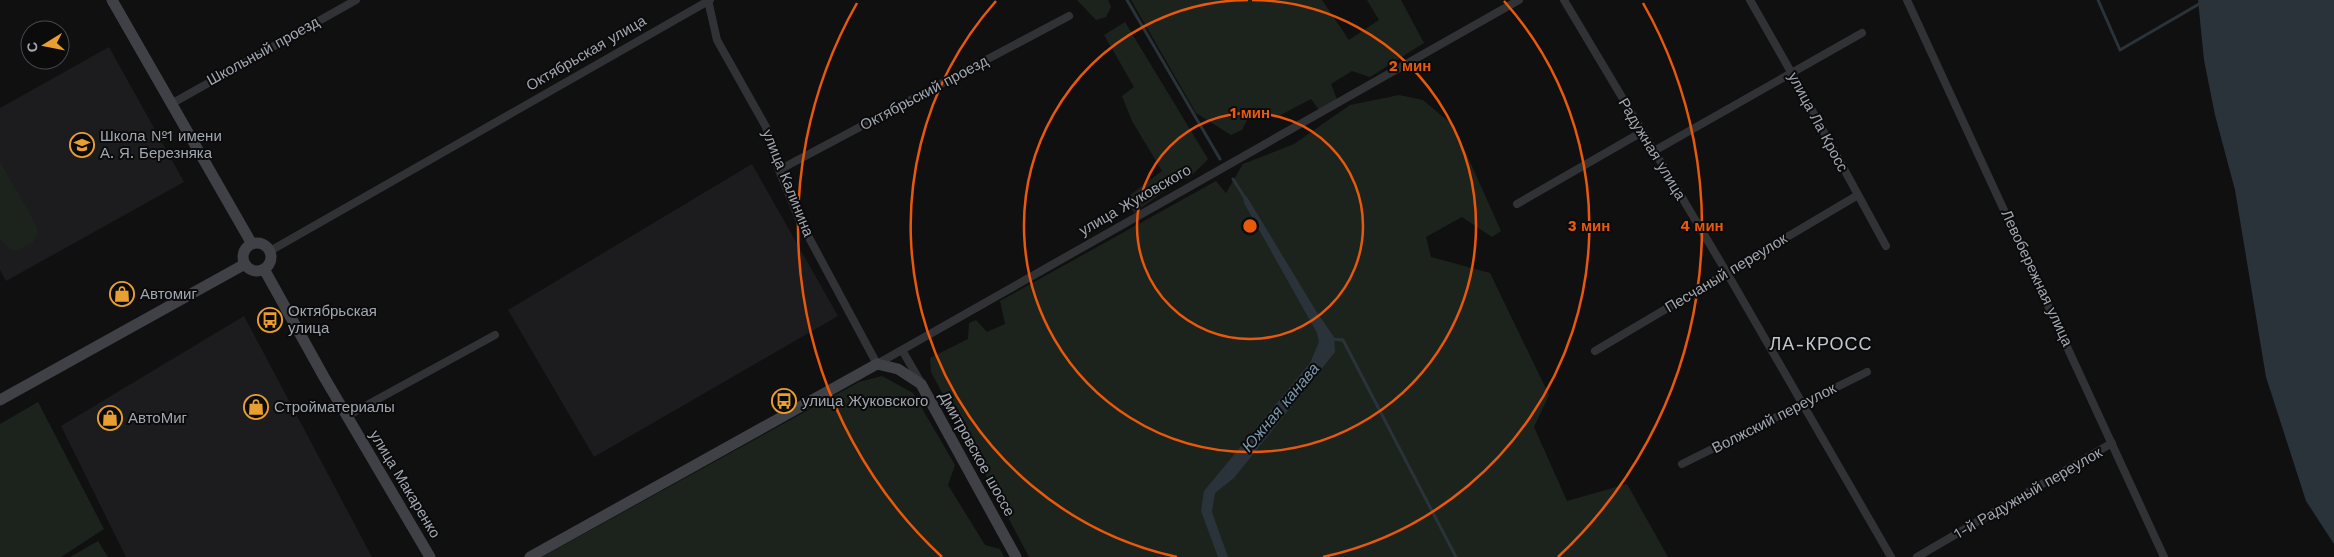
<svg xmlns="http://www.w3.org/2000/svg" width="2334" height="557" font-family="'Work Sans',sans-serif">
<rect width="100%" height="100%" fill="#101011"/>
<!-- built -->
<path fill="#1c1c1e" d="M109,47l75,135 -178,99 -6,-11v-162z
M752,164l86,152 -244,141 -86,-147z
M244,316l128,241h-246l-65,-131z"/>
<!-- green -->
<path fill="#1c231d" d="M1077,0h31l3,7 -5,10 -10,3z
M1131,0h191l27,40 30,-20 -12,-20h34l23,43 -54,34 -18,-6 -21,13 7,18 -18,9 -9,-12 -36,19 -23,-8 -10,20 -11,5 -35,-22z
M1125,22l83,137 -19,19 -24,1 -2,13 -29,21 -8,-15 36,-27 -30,-50 -10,-25 12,-9 -30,-52z
M1399,95l24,5 31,26 47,105 -9,6 -30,-20 -36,20 5,20 59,16 59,122 -15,32 33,74 60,-17 41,73h-639l-98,-185 -1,-14 38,-19 1,-16 7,-3 11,12 18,-8 -5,-23 216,-120 10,12 17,-29 51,-20 56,-39z
M0,162l36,63 2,9 -5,8 -17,9 -7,-2 -9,-10z
M882,376l31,17 42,72 -7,20 37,60 15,4 4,8h-462l317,-175z
M38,402l66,127 -43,28h-61v-133z
M98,541l10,16h-38z"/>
<!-- water -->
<path fill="#2a3339" d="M2198,0h136v544l-28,-43 -40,-124 -31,-187 -20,-75 -11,-55z
M1243,195l4,2 69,114 18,26 1,15 -101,126 -19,15 -3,19 16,45h-10l-17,-46 3,-20 106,-128 9,-21 -2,-9 -73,-130z"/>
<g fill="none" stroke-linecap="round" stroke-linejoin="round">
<!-- stream -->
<path stroke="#2a3339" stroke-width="3" d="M1127,0l93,159
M2098,0l22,50 86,-50
M1233,179l12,19
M1330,339l13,1 113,217"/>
<!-- street -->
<path stroke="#313236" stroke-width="8" d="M708,0l9,40 49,87 13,43 20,49 78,145 642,-364
M1564,0l163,273 164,284
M1750,0l41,72 95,174
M1907,0l257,557
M171,104l185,-104
M1654,151l208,-118
M779,170l290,-154
M1517,204l125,-72
M270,251l440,-251
M902,350l18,31
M1595,351l263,-156
M347,416l148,-81
M1682,464l185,-92
M1917,557l195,-114"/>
<!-- secondary -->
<path stroke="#3f4146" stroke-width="11" d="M112,0l140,244
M243 257a14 14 0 1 1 28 0a14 14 0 1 1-28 0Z
M264,269l60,108 106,180
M0,400l245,-136
M530,557l347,-193 21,5 23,15 95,173"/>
</g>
<!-- distance rings -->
<g fill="none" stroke="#e8590c" stroke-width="2.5">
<circle cx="1250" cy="226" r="113"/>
<path d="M1252 0A226 226 0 1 1 1248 0"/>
<path d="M1177 557A339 339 0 0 1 996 1M1504 1A339 339 0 0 1 1323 557"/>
<path d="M942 557A452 452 0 0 1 857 3M1643 3A452 452 0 0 1 1558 557"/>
</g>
<!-- icons -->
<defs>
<symbol id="school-ring" viewBox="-11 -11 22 22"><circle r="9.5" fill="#0b0b0c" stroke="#e89e31" stroke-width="1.5"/><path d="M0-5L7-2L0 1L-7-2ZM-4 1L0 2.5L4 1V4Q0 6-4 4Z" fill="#e89e31"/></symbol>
<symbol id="shop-ring" viewBox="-11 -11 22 22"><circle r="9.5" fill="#0b0b0c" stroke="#e89e31" stroke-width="1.5"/><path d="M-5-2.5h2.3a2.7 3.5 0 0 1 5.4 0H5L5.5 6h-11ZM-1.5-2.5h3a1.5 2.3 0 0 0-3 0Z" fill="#e89e31"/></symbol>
<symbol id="bus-ring" viewBox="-11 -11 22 22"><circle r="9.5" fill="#0b0b0c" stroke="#e89e31" stroke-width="1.5"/><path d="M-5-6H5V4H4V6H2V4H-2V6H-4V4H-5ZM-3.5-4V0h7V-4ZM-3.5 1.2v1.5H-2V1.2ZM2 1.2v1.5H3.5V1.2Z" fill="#e89e31"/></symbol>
</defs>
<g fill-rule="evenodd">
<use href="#school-ring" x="68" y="131" width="28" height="28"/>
<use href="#shop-ring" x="108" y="280" width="28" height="28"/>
<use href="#bus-ring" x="256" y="306" width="28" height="28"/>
<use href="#bus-ring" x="770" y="387" width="28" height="28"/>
<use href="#shop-ring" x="242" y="393" width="28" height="28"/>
<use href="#shop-ring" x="96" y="404" width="28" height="28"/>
</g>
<g text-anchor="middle" stroke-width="4" stroke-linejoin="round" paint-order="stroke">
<!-- street labels -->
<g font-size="15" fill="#a1a7b1" stroke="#0b0b0c">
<text transform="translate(263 51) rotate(-29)" y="5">Школьный проезд</text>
<text transform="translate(586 53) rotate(-30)" y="5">Октябрьская улица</text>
<text transform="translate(924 93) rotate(-28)" y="5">Октябрьский проезд</text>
<text transform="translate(1818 122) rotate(62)" y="5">улица Ла Кросс</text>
<text transform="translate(1652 149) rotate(59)" y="5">Радужная улица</text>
<text transform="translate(788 183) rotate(68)" y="5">улица Калинина</text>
<text transform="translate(1135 200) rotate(-30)" y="5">улица Жуковского</text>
<text transform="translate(1726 273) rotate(-31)" y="5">Песчаный переулок</text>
<text transform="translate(2037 278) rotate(65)" y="5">Левобережная улица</text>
<text transform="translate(1774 418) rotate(-27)" y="5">Волжский переулок</text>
<text transform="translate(977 454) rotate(61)" y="5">Дмитровское шоссе</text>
<text transform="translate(405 484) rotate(59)" y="5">улица Макаренко</text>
<text transform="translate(2028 493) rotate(-30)" y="5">1-й Радужный переулок</text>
</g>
<!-- poi labels -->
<g font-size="15" fill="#a1a7b1" stroke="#0b0b0c" text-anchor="start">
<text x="100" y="141">Школа №1 имени<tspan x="100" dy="17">А. Я. Березняка</tspan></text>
<text x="140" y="299">Автомиг</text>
<text x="288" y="316">Октябрьская<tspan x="288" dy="17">улица</tspan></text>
<text x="802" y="406">улица Жуковского</text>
<text x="274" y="412">Стройматериалы</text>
<text x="128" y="423">АвтоМиг</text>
</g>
<!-- water labels -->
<g font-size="16" font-style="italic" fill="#7997ab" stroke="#0b0b0c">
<text transform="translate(1280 407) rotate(-50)" y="6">Южная канава</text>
</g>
<!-- quarter labels -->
<g font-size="18" letter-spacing="1" fill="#c2c6cd" stroke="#0b0b0c">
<text x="1821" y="350">ЛА-КРОСС</text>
</g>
</g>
<circle cx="1250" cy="226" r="8" fill="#e8590c" stroke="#0b0b0c" stroke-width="2.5"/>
<g font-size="15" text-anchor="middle" font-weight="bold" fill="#e8590c" stroke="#0b0b0c" stroke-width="4" stroke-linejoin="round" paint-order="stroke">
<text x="1410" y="71">2 мин</text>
<text x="1250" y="118">1 мин</text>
<text x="1589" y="231">3 мин</text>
<text x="1702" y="231">4 мин</text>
</g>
<!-- north arrow -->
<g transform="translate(45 45) rotate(260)"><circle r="24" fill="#0b0b0c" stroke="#47494e"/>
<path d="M0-4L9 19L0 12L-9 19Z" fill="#e89e31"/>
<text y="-8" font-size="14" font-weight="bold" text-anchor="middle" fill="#a1a7b1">С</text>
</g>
</svg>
